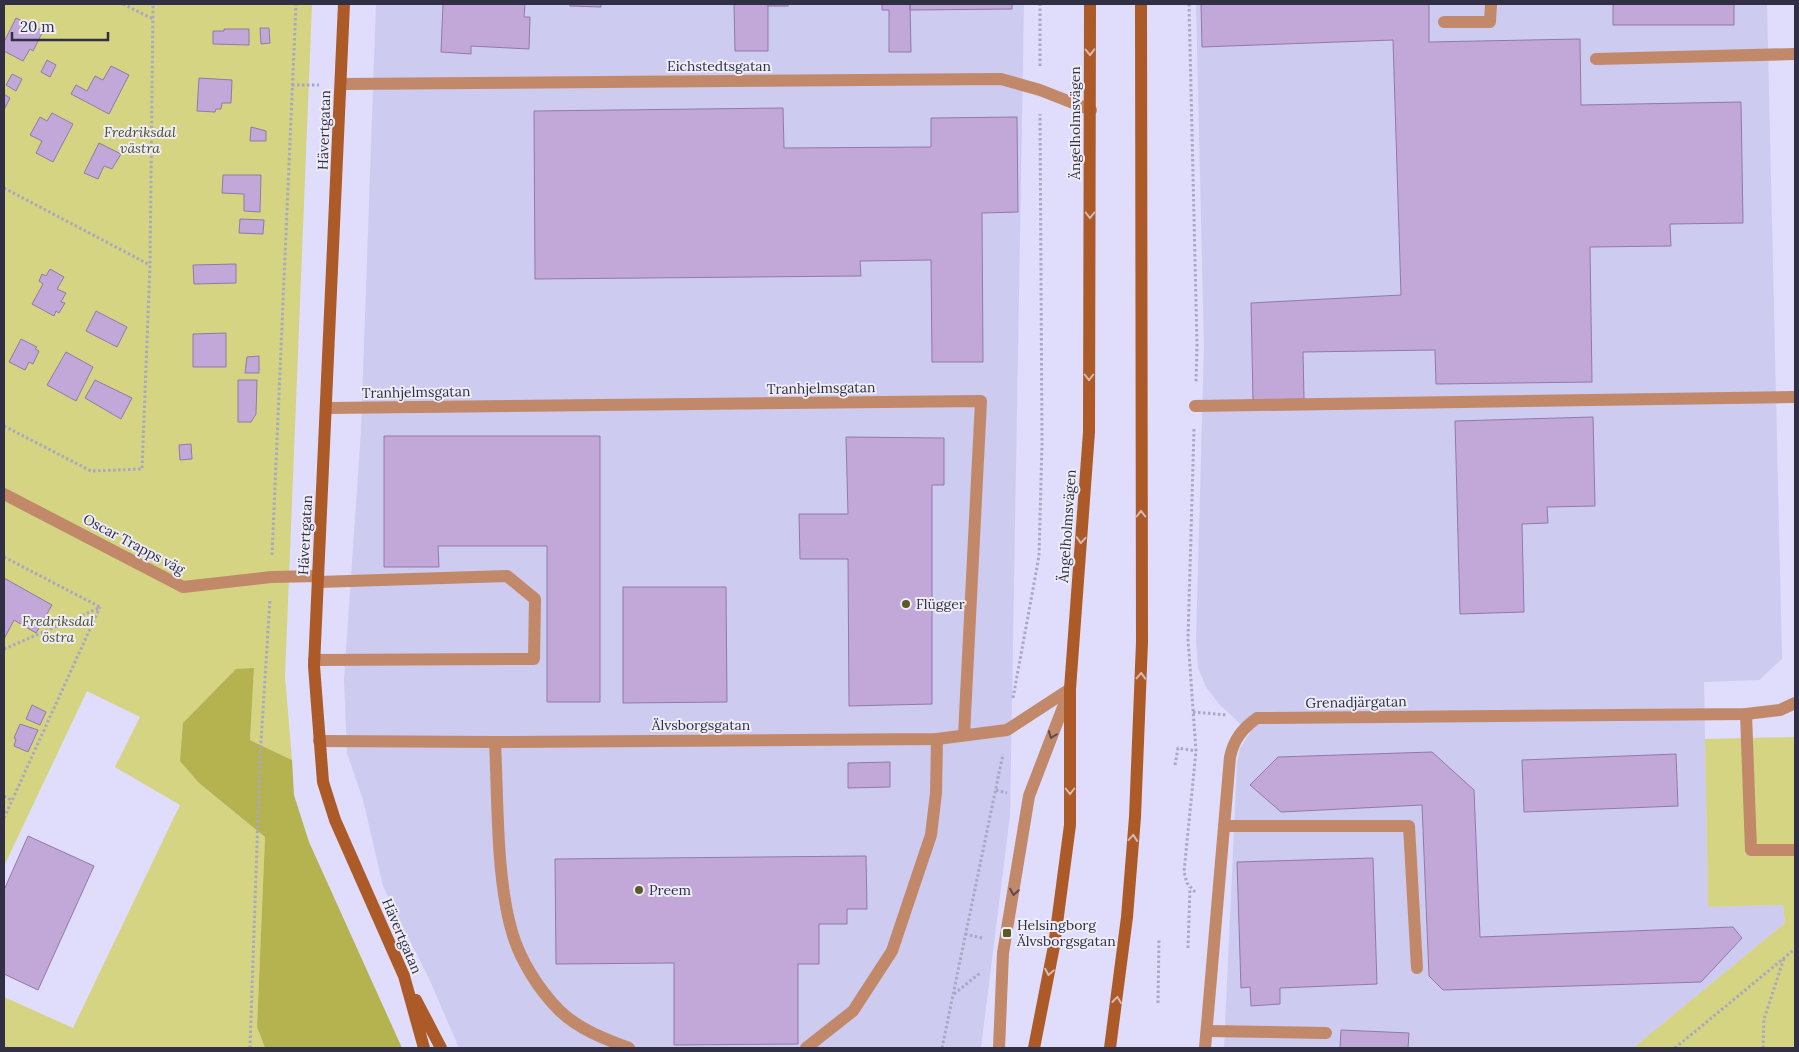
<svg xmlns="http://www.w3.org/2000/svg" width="1799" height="1052" font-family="Lora,serif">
<rect width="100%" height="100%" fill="#dfdcfc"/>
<!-- built -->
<path fill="#cdcbef" d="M376,4h648l-14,811 -29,233h-522l-28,-65 -48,-97 -20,-86 -16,-47 -3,-73 17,-249z
M1196,4h571l15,655 -23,21 -55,2 4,225 75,-2 2,18 -152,125h-409l13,-284 3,-16 10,-15 -31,-29 -13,-17 -8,-19 -2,-28 8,-293z"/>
<!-- green -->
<path fill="#d4d482" d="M4,4h308l-27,672 7,84 -42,-20 4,-72 -55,115 66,54 -8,190 8,21h-261v-51l69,31 107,-223 -65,-38 25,-50 -53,-26 -83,175z
M1795,737v311h-162l152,-125 -2,-18 -75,2 -3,-168z"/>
<!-- forest -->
<path fill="#b4b34f" d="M254,668l-4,72 42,20 2,35 15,47 93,206h-137l-8,-21 8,-190 -66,-54 -19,-22 3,-38 53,-54z"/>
<!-- building -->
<path fill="#c1a8d8" stroke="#9279a7" d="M443,4h82l-1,13h6l-1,32 -58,-3v8l-30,-2z
M570,4h31v3l-31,-1z
M734,4h34v47h-33z
M768,4h20v2h-20z
M882,4h28l1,48h-22v-42h-7z
M910,4h102v5l-102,1z
M1201,4h228v38l151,-3 1,66 160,-3 2,121 -73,1 1,22 -81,1 2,135 -156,2 -1,-34 -132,2 1,47 -51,1 -2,-97 150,-8 -8,-255 -191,7z
M1613,4h121v21h-121z
M16,18l27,13 -10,20 -3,-2 -7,12 -19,-10v-9z
M260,28h9l1,15 -9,1z
M224,29h25v16l-36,-1v-13h11z
M47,60l9,5 -6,12 -9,-5z
M111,66l18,9 -20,39 -38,-20 5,-9 11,6 8,-15 8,4z
M12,74l10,5 -6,12 -10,-6z
M199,78l33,2 -1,23h-9l-1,6h-5l-1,3 -18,-1z
M4,94l6,4 -6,12z
M783,108l1,40 147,-1v-29l86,-1 1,95 -36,1 1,149h-51l-1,-102 -71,1 1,15 -326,3 -1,-168z
M52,113l21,11 -20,38 -17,-9 6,-12 -12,-6 10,-18 7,4z
M251,127l15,4v10h-16z
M99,143l22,11 -9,15 -8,-3 -6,13 -14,-6z
M223,175h38l-1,37 -16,-1v-17l-22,-1z
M240,219l24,1 -1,14 -24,-1z
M236,264v19l-42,1 -1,-19z
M50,269l14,8 -7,12 9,4 -5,9 4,1 -6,10 -3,-2 -2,5 -22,-12 11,-20 -4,-3 3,-7 4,2z
M96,311l31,16 -10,20 -31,-16z
M226,333v34h-33v-33z
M21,339l16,8 -2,2 4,2 -6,13 -4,-2 -4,8 -16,-8z
M66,352l27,15 -17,34 -29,-16z
M259,356v17h-14l2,-16z
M95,380l37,18 -11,21 -36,-21z
M238,380h19l-1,34 -5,8h-13z
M1593,417l2,89 -48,1 1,16 -26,1 2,88 -64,2 -5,-193z
M384,436h216v266h-53v-156h-109l1,21h-55z
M846,437l98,1v47h-12v219l-83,2 -1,-147h-48l-1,-45h49z
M191,444l1,15 -12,1 -1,-15z
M4,578l48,27 -16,28 -22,-13 -10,19z
M623,587h103l1,115 -104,1z
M32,705l14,7 -6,13 -14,-6z
M20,724l18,6 -10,22 -14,-6 2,-7 -2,-1z
M1432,752l42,38 6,147 253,-10 9,11 -41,44 -258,8 -14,-14 -7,-171 -141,7 -31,-27 28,-28z
M1676,754l2,52 -154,6 -2,-52z
M890,762v25l-42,1v-25z
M28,836l66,30 -56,124 -34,-16v-84z
M866,856l1,53h-20v15h-28v40h-21v80l-124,1v-82l-118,1 -1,-105z
M1373,858l4,126 -97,4v16l-29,2 -1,-19 -9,1 -4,-126z
M1341,1030l68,3 -1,15h-68z"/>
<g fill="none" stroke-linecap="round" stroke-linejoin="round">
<!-- path -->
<path stroke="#aaa7c4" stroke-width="3" stroke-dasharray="2.5 2.5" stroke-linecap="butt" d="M123,4l30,15
M1189,4l8,341 -1,38
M1040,66v-62
M292,85h27
M4,188l146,77
M4,426l87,45 51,-2 8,-204 3,-261
M1194,429l-6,210 8,112 -12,121 3,11 9,10
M272,555l24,-551
M4,557l96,50
M4,649l95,-41
M1013,698l26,-142 3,-112 -2,-330
M1193,712l34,3
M1175,765l3,-17 18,3
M996,790l11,3
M4,796l7,4
M4,818l96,-211
M965,934l17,4
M1188,948l2,-61
M954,994l26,-21
M1158,1003l1,-64
M250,1048l10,-290 10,-159
M942,1048l61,-294
M1675,1048l120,-99
M1763,1048l1,-29 20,-61"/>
<!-- lane -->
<path stroke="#c18869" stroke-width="12" d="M1444,22h46l1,-18
M1596,59l199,-5
M1195,406l600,-9
M4,494l179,93 88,-10 47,-1
M314,660l220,-1 1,-60 -28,-23 -189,6
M1746,714l5,136h44
M495,742c3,58 1,135 17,190 8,28 27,58 47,78 19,19 46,29 70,38
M1224,826h185l8,142
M1207,1031l119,2
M806,1048l47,-37 39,-60 39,-116 5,-42 1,-54
M999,1048l4,-95 26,-157 41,-107"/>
<!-- street -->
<path stroke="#c18869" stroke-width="12" d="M341,84l660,-5 39,11 51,20
M327,408l654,-7 -17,334
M319,741l176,1 442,-3 70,-9 63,-41
M1205,1048l25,-291c4,-18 12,-28 27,-39l489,-4 34,-4 15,-7"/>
<!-- secondary -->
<path stroke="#ac5a28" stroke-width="12" d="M344,4l-30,662 9,116 12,38 69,156 20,72
M416,1000l25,48
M1034,1048l20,-102 16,-121v-136l19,-257 1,-428
M1110,1048l17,-131 8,-100 7,-175 -1,-638"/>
</g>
<!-- one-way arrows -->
<defs><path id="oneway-chevron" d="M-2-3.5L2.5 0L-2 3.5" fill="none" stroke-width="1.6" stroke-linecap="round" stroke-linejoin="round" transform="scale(1.25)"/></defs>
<g stroke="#d6b9af">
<use href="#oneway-chevron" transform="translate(1090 52) rotate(89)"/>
<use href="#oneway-chevron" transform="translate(1090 215) rotate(90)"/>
<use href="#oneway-chevron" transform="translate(1089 377) rotate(90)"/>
<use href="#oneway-chevron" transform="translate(1141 514) rotate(-90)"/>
<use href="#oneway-chevron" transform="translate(1081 540) rotate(94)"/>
<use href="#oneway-chevron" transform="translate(1141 676) rotate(-88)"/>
<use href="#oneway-chevron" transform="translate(1070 791) rotate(90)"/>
<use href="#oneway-chevron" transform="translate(1133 838) rotate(-85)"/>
<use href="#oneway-chevron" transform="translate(1049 972) rotate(101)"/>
<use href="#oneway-chevron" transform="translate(1117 1000) rotate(-83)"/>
</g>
<g stroke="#5c4a4e">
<use href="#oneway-chevron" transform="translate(1052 735) rotate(111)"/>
<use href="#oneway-chevron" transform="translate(1014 892) rotate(99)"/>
</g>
<!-- markers -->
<g fill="#5b5a27" stroke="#edecf7" stroke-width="2">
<circle cx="906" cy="604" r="5"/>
<circle cx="639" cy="890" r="5"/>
<rect x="1002" y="928" width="10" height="10" rx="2.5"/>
</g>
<g text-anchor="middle" stroke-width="4" stroke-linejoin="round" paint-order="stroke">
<!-- street labels -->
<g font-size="14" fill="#312f43" stroke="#edecf7">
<text x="719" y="71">Eichstedtsgatan</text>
<text transform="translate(1075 123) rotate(-90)" y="5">Ängelholmsvägen</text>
<text transform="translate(324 130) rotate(-88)" y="5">Hävertgatan</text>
<text transform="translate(821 388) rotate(-1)" y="5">Tranhjelmsgatan</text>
<text transform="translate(416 392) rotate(-1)" y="5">Tranhjelmsgatan</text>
<text transform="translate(1067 526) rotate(-86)" y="5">Ängelholmsvägen</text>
<text transform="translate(305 535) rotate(-87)" y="5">Hävertgatan</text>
<text transform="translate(134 544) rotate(28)" y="5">Oscar Trapps väg</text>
<text transform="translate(1356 702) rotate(-1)" y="5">Grenadjärgatan</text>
<text x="701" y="730">Älvsborgsgatan</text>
<text transform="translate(402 936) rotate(67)" y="5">Hävertgatan</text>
</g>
<!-- park labels -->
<g font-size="14" font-style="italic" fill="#4e4e24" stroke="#edecf7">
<text x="140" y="137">Fredriksdal<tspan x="140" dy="16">västra</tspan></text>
<text x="58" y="626">Fredriksdal<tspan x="58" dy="16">östra</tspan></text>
</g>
<!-- poi labels -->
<g font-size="14" fill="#312f43" stroke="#edecf7" text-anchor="start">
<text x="916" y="609">Flügger</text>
<text x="649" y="895">Preem</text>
<text x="1017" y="930">Helsingborg<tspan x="1017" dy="16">Älvsborgsgatan</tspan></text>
</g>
</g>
<!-- border -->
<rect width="1799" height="1052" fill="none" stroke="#312f43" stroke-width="10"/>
<!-- scale -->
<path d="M12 32v8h96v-8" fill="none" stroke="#312f43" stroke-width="2.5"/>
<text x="20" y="32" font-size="15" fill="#312f43" stroke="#edecf7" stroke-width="4" paint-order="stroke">20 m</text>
</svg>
